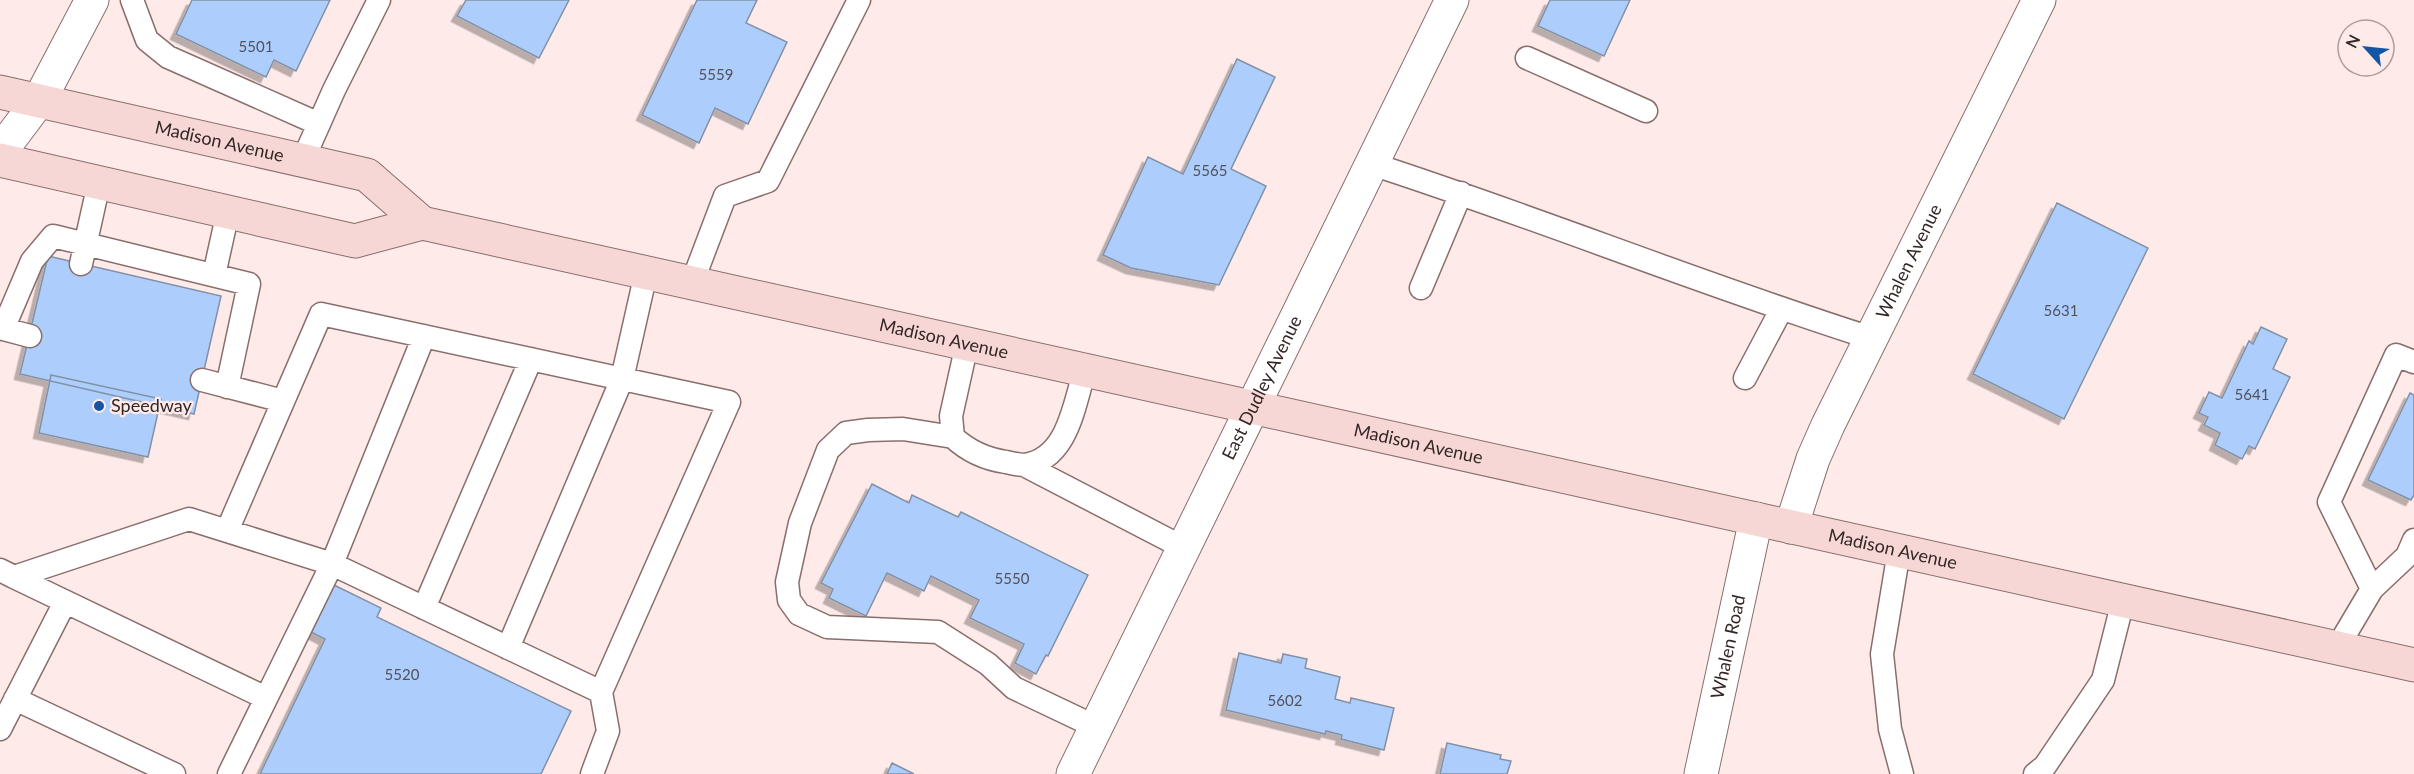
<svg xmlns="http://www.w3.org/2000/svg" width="2414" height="774" font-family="Lato,sans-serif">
<defs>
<filter id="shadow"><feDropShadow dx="-5.5" dy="5.5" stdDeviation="0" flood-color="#0004"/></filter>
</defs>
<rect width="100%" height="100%" fill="#feebe9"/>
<!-- building -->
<path fill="#adcefd" stroke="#8291a5" stroke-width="1.5" filter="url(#shadow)" d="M192,0h138l-34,71 -22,-11 -8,17 -90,-43z
M466,0h103l-30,58 -82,-42z
M697,0h60l-11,23 41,19 -39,82 -33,-16 -16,35 -57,-28z
M1550,0h80l-26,56 -66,-30z
M1237,59l38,18 -44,92 35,17 -47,99 -88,-17 -28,-13 45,-98 35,17z
M2057,203l91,45 -84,171 -91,-45z
M48,256l173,40 -27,118 -174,-40z
M2261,327l26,12 -14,30 17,8 -35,72 -6,-3 -7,13 -27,-14 5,-12 -16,-8 4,-8 -9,-4 10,-21 13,6 27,-57 4,3z
M51,375l110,24 -13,58 -109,-24z
M2410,393l4,2v100l-3,5 -43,-20z
M872,484l37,19 3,-8 46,22 3,-5 127,63 -40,81 -2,-1 -10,19 -21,-11 9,-19 -54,-26 9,-18 -48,-24 -7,15 -37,-18 -21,43 -37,-18 4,-9 -12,-6z
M334,585l47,23 -4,9 194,94 -30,63h-281l65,-135 -14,-7z
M1239,653l42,10 2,-9 24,5 -2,9 35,9 -5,22 15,4 1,-5 43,10 -10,42 -43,-11 1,-4 -16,-4 -1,3 -99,-24z
M1447,743l54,12 -1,4 11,2 -4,13h-67z
M892,763l22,11h-27z"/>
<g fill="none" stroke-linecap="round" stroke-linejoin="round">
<defs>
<path id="service" d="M132,0l15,40 21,17 151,67
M1527,58l119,53
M302,162l32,-72 45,-90
M1372,164c167,54 331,121 499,174
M81,264l18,-81
M214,275l14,-63
M692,283l33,-87 43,-15 91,-181
M1421,288l40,-95
M0,328l30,8
M3,329l29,-68 21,-25 196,48 -22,103
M967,344l-16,72 2,21c15,14 32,22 53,25 5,1 13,3 18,3 44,-5 50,-61 61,-95
M1745,378l36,-68
M202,380l81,21
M953,437l-50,-8 -35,1 -22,3 -18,17 -28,73 -13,59 2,18 10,14 28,13 111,5 50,32 26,24 82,39
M1024,465l160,83
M227,531l94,-217 408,88 -128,290 -269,-128 92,-228
M1899,551l-17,103 8,75 12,45
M0,570l14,7 175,-58 143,45 -103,210
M14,577l252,121
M2372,589l-43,-87 67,-147 18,7
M424,608l107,-249
M508,648l114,-269 24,-106
M2337,648l35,-59 35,-33 7,-16
M15,699l159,75
M0,729l65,-127
M592,774l16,-43 -7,-39
M2035,774l10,-8 58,-86 20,-79"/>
<g id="minor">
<path id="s1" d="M1791,527l22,-68 15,-34 211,-425"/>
<path id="s2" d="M1073,774l379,-774"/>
<path id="s3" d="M1701,774l55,-255"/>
</g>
<path id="tertiary" d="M0,152l40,-53 52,-99"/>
<g id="secondary">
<path id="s4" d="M0,92l367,83 55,48"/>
<path id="s5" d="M0,160l355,81 67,-18 1992,442"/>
</g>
</defs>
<!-- service casing -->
<use href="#service" stroke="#896e6c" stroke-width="25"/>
<!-- minor casing -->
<use href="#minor" stroke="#896e6c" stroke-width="35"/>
<!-- tertiary casing -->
<use href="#tertiary" stroke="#896e6c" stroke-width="35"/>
<!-- secondary casing -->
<use href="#secondary" stroke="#896e6c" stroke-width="35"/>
<!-- service -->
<use href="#service" stroke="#fff" stroke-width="22"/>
<!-- minor -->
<use href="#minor" stroke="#fff" stroke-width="33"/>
<!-- tertiary -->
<use href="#tertiary" stroke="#fff" stroke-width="33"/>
<!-- secondary -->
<use href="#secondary" stroke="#f6d7d6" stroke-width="33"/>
</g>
<!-- markers -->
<circle fill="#1555a5" stroke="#feebe9" stroke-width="2" cx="99" cy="406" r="6"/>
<g text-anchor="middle" stroke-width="4.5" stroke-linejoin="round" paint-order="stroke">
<!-- number labels -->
<g font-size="15" fill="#52515c">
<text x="256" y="52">5501</text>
<text x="716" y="80">5559</text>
<text x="1210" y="176">5565</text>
<text x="2061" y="316">5631</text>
<text x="2252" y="400">5641</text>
<text x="1012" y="584">5550</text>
<text x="402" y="680">5520</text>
<text x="1285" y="706">5602</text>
</g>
<!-- street labels -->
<g font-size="18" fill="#332726" stroke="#feebe9">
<text dy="6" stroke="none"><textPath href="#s4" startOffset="225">Madison Avenue</textPath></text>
<text dy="6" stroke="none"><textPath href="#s1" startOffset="291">Whalen Avenue</textPath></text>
<text dy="6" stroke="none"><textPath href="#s5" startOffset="968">Madison Avenue</textPath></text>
<text dy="6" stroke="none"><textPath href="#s2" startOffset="430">East Dudley Avenue</textPath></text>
<text dy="6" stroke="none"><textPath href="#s5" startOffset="1454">Madison Avenue</textPath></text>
<text dy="6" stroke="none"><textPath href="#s5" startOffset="1940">Madison Avenue</textPath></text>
<text dy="6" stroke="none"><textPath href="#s3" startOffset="130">Whalen Road</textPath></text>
</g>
<!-- poi labels -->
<g font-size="18" fill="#332726" stroke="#feebe9" text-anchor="start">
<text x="111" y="412">Speedway</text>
</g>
</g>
<!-- north arrow -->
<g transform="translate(2366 48) rotate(297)"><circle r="28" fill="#feebe9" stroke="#ad9d9b" stroke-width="1.5"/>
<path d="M0-4.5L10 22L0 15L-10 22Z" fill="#1555a5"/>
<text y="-9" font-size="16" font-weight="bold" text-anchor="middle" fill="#332726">N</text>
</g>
</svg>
